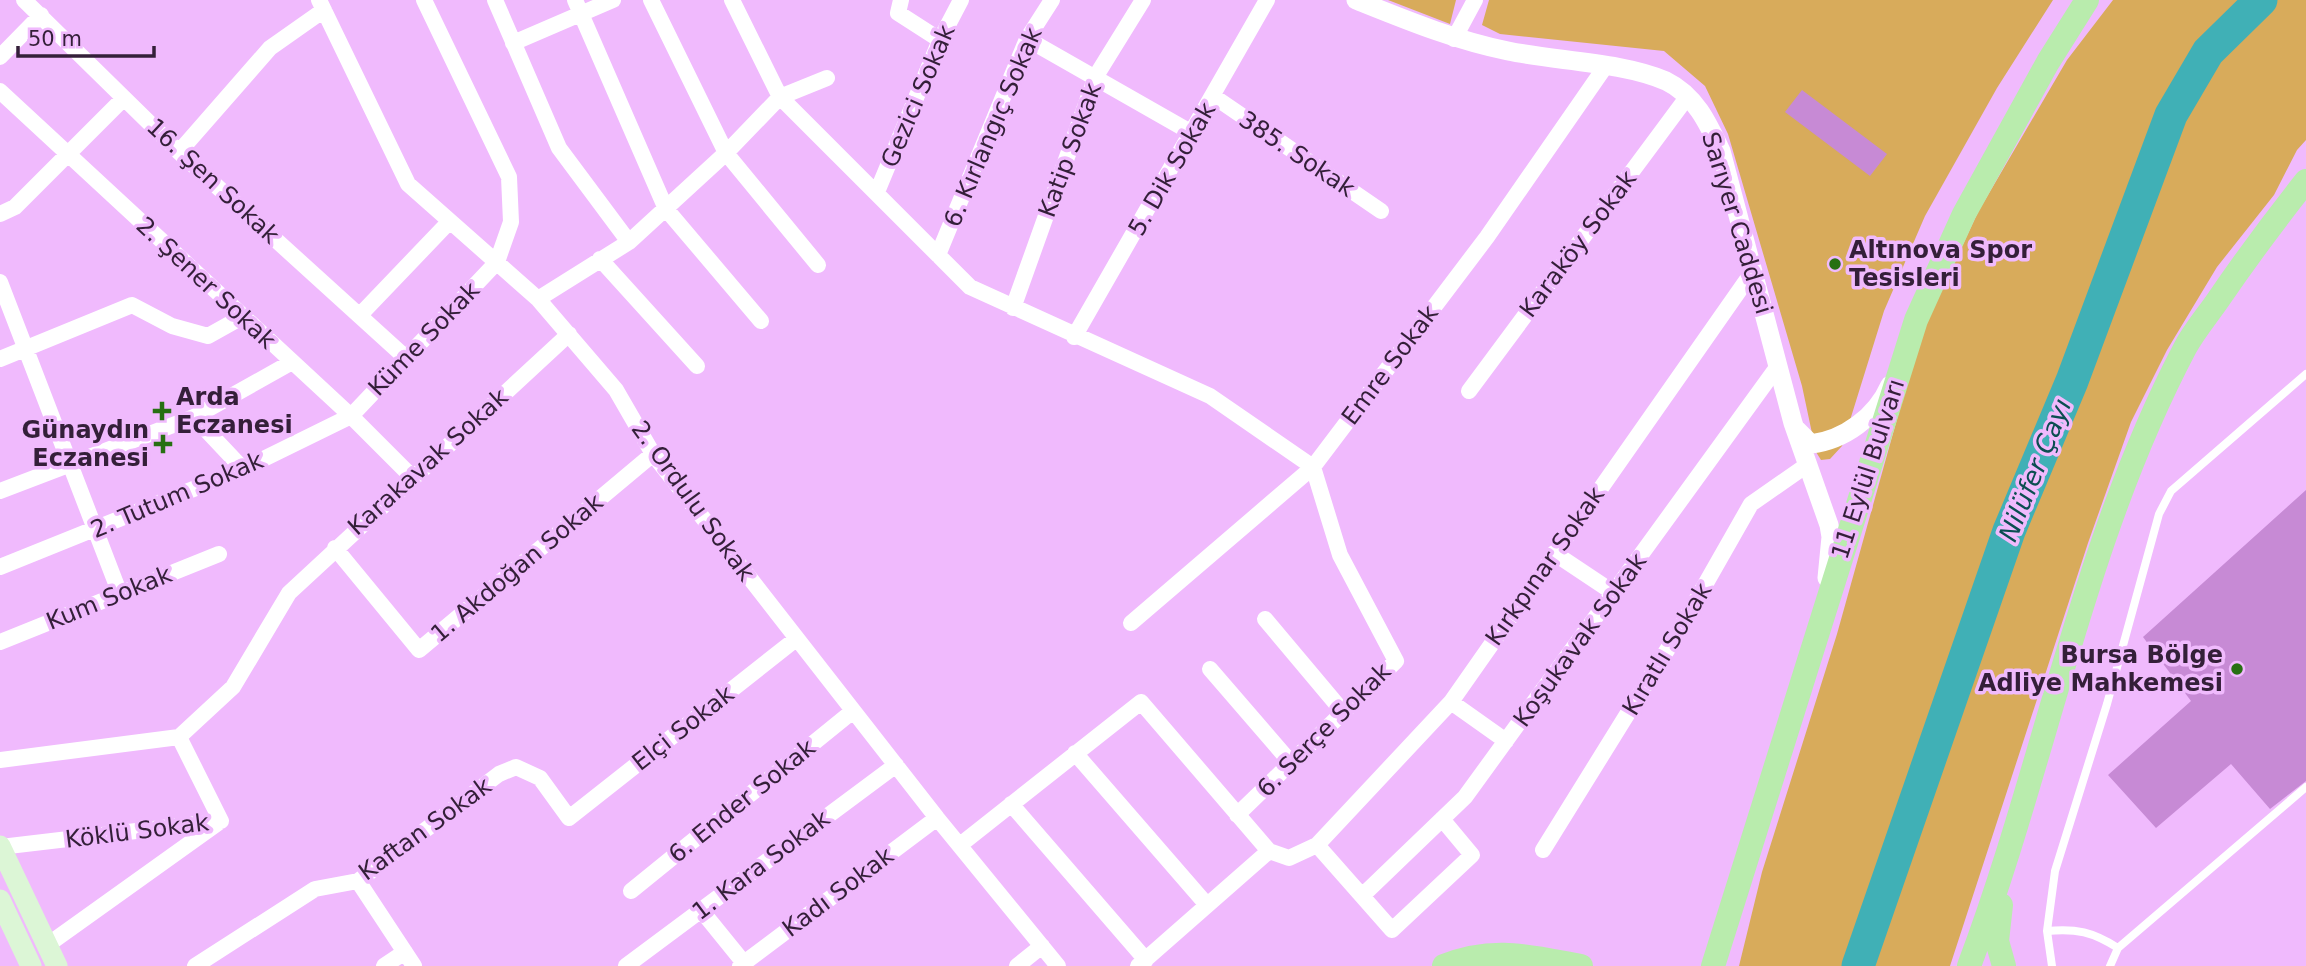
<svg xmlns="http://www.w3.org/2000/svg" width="2306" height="966" font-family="'DejaVu Sans',sans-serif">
<rect width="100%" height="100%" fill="#f0bafd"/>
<!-- green -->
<path fill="#d8ab5b" d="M1388,0h68l-6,24z
M1489,0h564l-56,88 -72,128 -41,95 -42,135 -12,13 -9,1 -5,-8 -14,-66 -74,-252 -23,-48 -41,-35 -164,-17 -18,-9z
M2113,0h193v140l-9,10 -23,45 -57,72 -50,83 -36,72 -43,121 -138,423h-211l23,-94 75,-238 83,-297 58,-125 89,-152z"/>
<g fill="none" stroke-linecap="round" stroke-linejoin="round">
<!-- river -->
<path stroke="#40b0b6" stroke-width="33" d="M1858,966l151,-435 63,-150 99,-266 37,-63 53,-52"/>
</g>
<!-- building -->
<path fill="#c78ad5" d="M1802,90l85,64 -17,22 -85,-64z
M2306,490v291l-36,28 -39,-45 -75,64 -48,-53 83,-74 -48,-64z"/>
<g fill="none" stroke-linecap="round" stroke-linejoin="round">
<!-- service -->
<path stroke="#fff" stroke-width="8" d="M2047,931c29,-3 46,1 71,17
M2052,966l-5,-35 8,-60 52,-167 52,-190 12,-23 135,-117
M2110,966l8,-18 188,-161"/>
<!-- minor -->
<path stroke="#fff" stroke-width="16" d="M24,0l155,152 227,206
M319,0l89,184 130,115 78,91 37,64 284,364 121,148
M495,0l64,148 70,94
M575,0l91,209 95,112
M651,0l75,153 92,112
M732,0l48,97 190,190 240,109 103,71 27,88 56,106 -159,154
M901,0l-3,13 42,27
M1027,39l165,94
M1454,39l21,-39
M513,43l100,-43
M0,57l41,-42
M0,91l351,325 60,60
M1213,96l168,115
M179,152l91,-104 54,-38
M877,192l63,-152 21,-40
M0,214l15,-7 109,-109
M938,255l89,-216 25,-39
M600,259l97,107
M0,282l120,312
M538,299l91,-57 97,-89 54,-56 47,-19
M1013,308l83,-232 47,-76
M360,315l89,-93
M1074,337l193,-337
M0,359l132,-54 40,21 36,10 34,-19
M1469,391l219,-295
M194,417l49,52
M0,491l194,-74 98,-55
M335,548l84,102 234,-196
M1554,553l60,40
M0,567l243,-98 108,-53 146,-154 14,-40 -2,-45 -85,-177
M1265,619l79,94
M1131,623l182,-156 174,-230 118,-170
M0,642l219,-88
M1210,669l82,95
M1451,702l55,39
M1075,753l132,152
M0,760l179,-23 54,-50 56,-94 280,-259
M1011,804l135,156
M960,845l181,-143 128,149
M1317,845l75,85 80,-75 -30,-36
M0,847l221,-26 -42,-84
M1543,850l134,-216 74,-130 56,-39
M358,881l56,85
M631,891l222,-180
M1362,896l103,-99 313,-431
M701,910l43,53
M46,946l172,-123
M195,966l120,-77 43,-8 141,-107 17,-7 24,11 29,40 227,-179
M384,966l21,-14
M626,966l270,-201
M740,966l197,-148
M1017,966l25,-20
M1138,966l131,-115 20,7 28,-13 134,-143 302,-431"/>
<!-- tertiary -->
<path stroke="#fff" stroke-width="19" d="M1356,0c50,20 98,40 152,51 47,10 115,11 158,30 29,14 42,42 55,70l72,272 36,102 2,12 -4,41
M1797,430l14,14c33,-4 65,-27 79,-59"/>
<!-- secondary -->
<path stroke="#dcf6d6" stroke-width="21" d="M0,846l57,120
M0,900l31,66"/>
<!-- primary -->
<path stroke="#b9ecad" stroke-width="24" d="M2001,905l-4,36 7,25
M1444,966c50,-20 86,-9 137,0
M1713,966l203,-646 48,-106 84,-152 39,-62
M1969,966c77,-204 113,-423 216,-618 9,-17 22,-32 33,-48 28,-41 57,-80 88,-119"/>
</g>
<!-- markers -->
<g fill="#277012" stroke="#f0bafd" stroke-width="2.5">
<circle cx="1835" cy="264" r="7"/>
<path d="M158.5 400.5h7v7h7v7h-7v7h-7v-7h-7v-7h7z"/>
<path d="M159.5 433.5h7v7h7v7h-7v7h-7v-7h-7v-7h7z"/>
<circle cx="2237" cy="669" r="7"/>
</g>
<g text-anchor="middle" stroke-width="7" stroke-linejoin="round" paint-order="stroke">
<!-- street labels -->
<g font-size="24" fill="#341f39" stroke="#f0bafd">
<text transform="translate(918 96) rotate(-67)" y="8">Gezici Sokak</text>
<text transform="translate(993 127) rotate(-67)" y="8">6. Kırlangıç Sokak</text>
<text transform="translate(1070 150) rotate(-70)" y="8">Katip Sokak</text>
<text transform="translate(1297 154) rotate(34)" y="8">385. Sokak</text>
<text transform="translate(1172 169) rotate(-60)" y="8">5. Dik Sokak</text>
<text transform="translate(213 181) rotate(43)" y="8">16. Şen Sokak</text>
<text transform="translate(1737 223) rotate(73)" y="8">Sarıyer Caddesi</text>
<text transform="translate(1578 244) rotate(-53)" y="8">Karaköy Sokak</text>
<text transform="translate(206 283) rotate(43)" y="8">2. Şener Sokak</text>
<text transform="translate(424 339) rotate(-46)" y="8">Küme Sokak</text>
<text transform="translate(1390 365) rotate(-53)" y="8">Emre Sokak</text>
<text transform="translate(428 462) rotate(-42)" y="8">Karakavak Sokak</text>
<text transform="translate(1868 469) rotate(-72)" y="8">11 Eylül Bulvarı</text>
<text transform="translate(177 495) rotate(-23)" y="8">2. Tutum Sokak</text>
<text transform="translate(693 501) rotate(54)" y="8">2. Ordulu Sokak</text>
<text transform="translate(1545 566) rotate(-55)" y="8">Kırkpınar Sokak</text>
<text transform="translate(517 568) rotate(-40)" y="8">1. Akdoğan Sokak</text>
<text transform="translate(109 598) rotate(-22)" y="8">Kum Sokak</text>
<text transform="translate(1580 640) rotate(-54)" y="8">Koşukavak Sokak</text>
<text transform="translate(1667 649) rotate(-59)" y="8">Kıratlı Sokak</text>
<text transform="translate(683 728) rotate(-38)" y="8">Elçi Sokak</text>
<text transform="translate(1324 730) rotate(-45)" y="8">6. Serçe Sokak</text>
<text transform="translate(742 801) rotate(-39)" y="8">6. Ender Sokak</text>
<text transform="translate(425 829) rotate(-36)" y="8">Kaftan Sokak</text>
<text transform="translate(137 831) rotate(-7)" y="8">Köklü Sokak</text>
<text transform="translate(761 865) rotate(-37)" y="8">1. Kara Sokak</text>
<text transform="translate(838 892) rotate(-37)" y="8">Kadı Sokak</text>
</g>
<!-- poi labels -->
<g font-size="24" font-weight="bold" fill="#341f39" stroke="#f0bafd" text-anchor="start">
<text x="1849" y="258">Altınova Spor<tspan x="1849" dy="28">Tesisleri</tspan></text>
<text x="176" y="405">Arda<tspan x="176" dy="28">Eczanesi</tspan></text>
<text x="149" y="438" text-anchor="end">Günaydın<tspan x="149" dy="28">Eczanesi</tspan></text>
<text x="2223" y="663" text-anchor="end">Bursa Bölge<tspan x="2223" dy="28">Adliye Mahkemesi</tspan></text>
</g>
<!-- water labels -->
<g font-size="26" font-style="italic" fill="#0b4e51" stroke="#f0bafd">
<text transform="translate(2035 470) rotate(-68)" y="9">Nilüfer Çayı</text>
</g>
</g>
<!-- scale -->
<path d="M18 46v10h136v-10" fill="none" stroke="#341f39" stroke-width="3.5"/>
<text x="28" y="46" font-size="21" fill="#341f39" stroke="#f0bafd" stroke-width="5" paint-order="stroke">50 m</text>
</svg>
